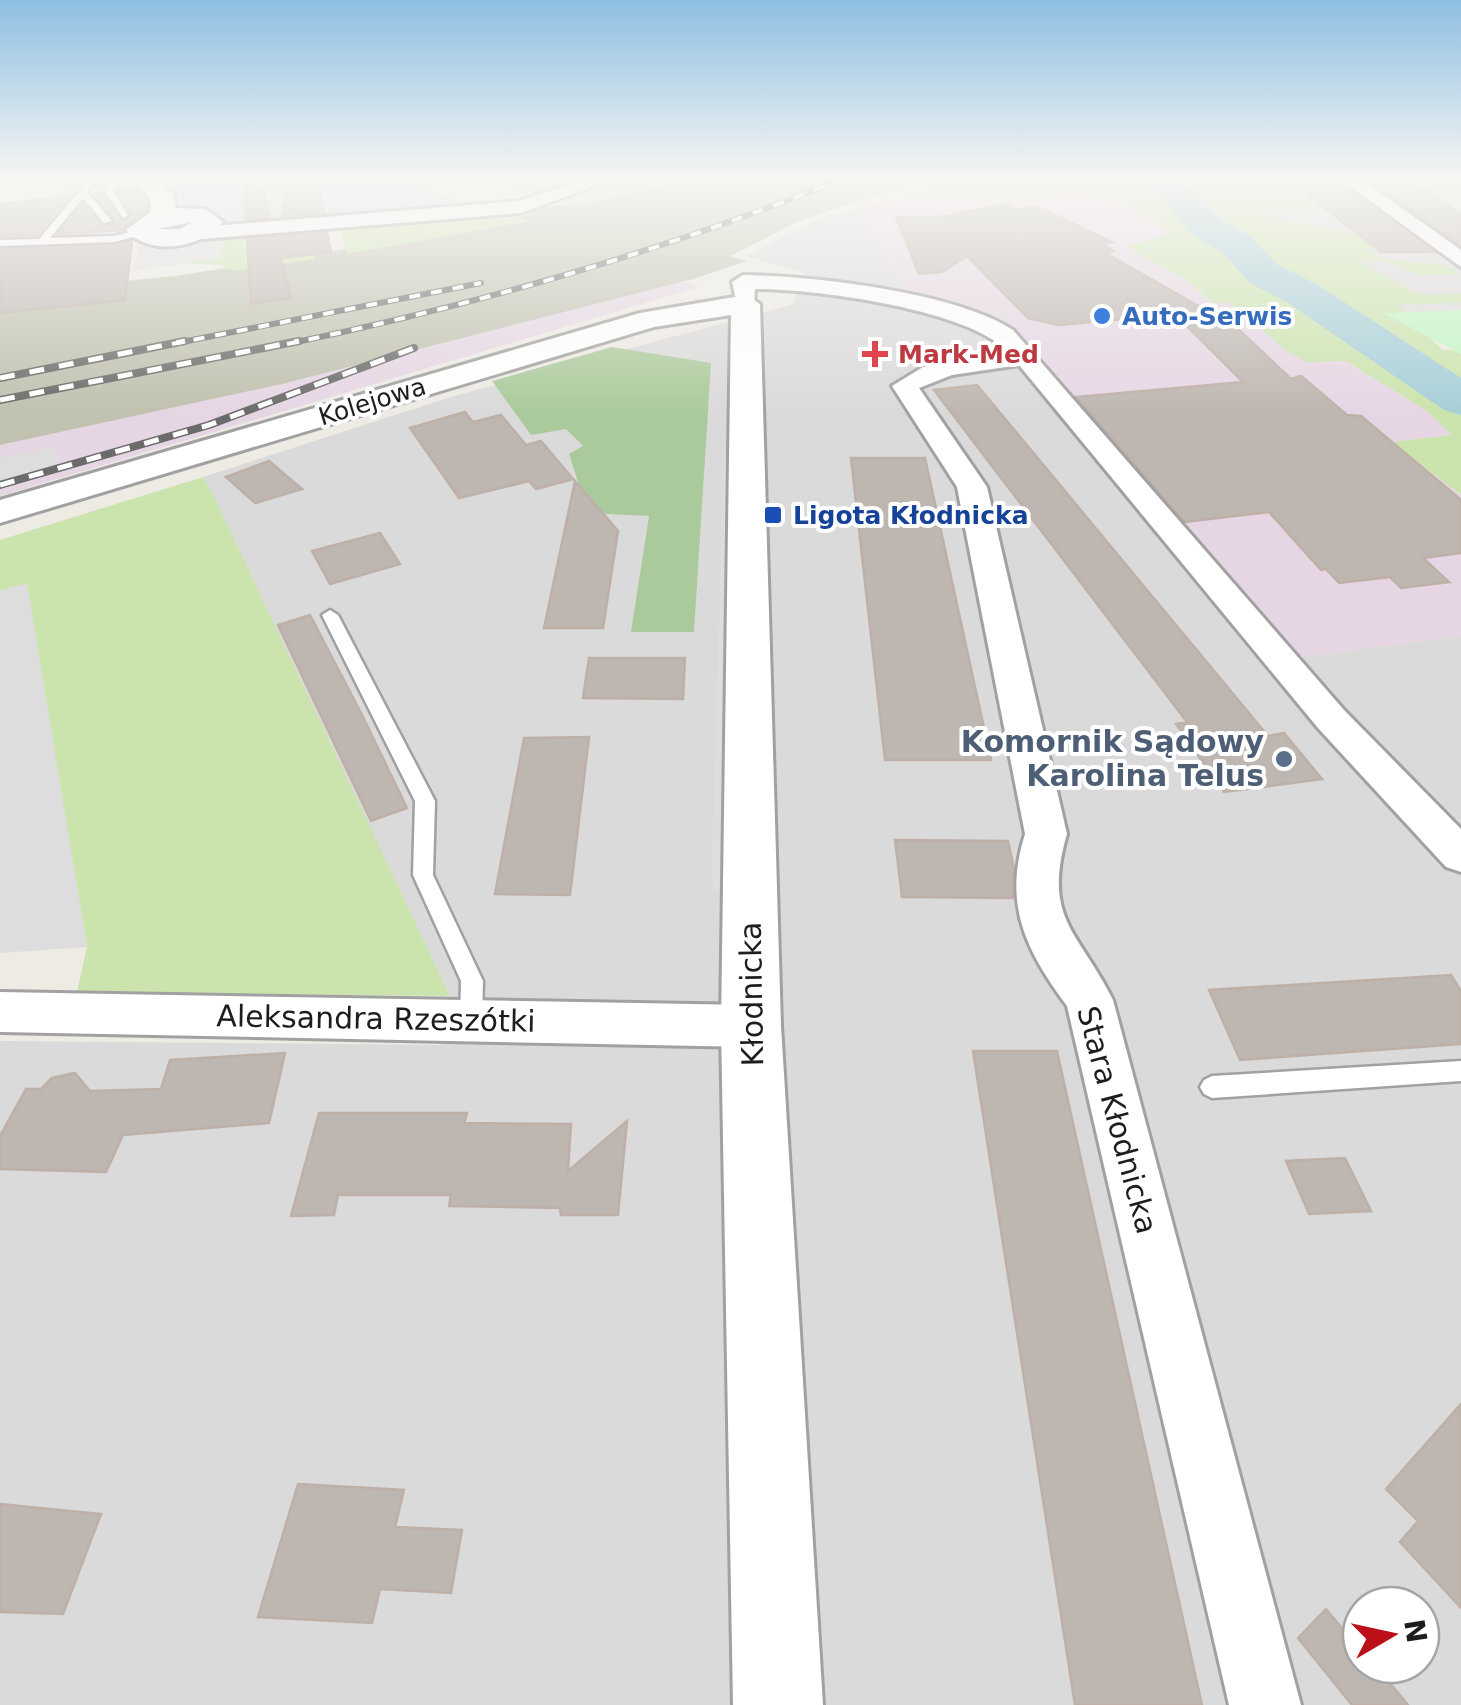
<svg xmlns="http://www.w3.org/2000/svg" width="1461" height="1705" font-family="'DejaVu Sans',sans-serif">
<rect width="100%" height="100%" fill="#eeeae4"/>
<!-- residential -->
<path fill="#dbdada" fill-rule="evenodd" d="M272,176h438l-135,34 -35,-16 -115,-9 -140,1z
M1203,176h258v178z
M857,209l53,88 85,16 289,346 177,-23v1069h-1461v-664l441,4 9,-49 -247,-519 251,-81 340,-92 9,-31 -57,-17 83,-42zM1361,1605h60v60h-60z"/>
<!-- industrial -->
<path fill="#e6d6e4" d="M1079,192l48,12 45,29 -44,14 58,33 26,23h17l78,59 39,-1 81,50 27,24 -60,7 67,53v141l-176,23 -290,-345 -85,-17 -53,-88 51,-12 76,3z
M536,220l162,67 -698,209v-202l220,-23z"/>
<!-- construction -->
<path fill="#c1c1b0" d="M704,176h231l-136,45 -69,35 17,5 -54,18 -407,104 -286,62v-151l175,-18 143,-22 204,-37 24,-11 42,-3z"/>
<!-- grass -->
<path fill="#cbe4ad" d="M963,176h322l9,7 21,3 -17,1 30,20 -63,3 12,10 132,24 -42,4c27,25 69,4 94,27h-43l-35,-15 -24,2 60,33 42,-1v9l-63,1 44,46h19v145l-69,-53 60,-7 -25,-24 -81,-50 -39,1 -20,-11 -58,-48h-16l-27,-23 -59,-33 44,-14 -44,-29 -48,-12 -95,8 -76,-3z
M466,214l70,6 -189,34 -8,-26z
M244,237v11l69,6 1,5 -80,12 -14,-6 -44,-2 45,-5 1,-19z
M203,477l13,24 234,495 -373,-4 10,-45 -61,-363 -26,7v-51z"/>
<!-- forest -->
<path fill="#abca9c" d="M612,347l99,16 -17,269h-63l18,-116 -61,-3 -19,-59 14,-8 -17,-17 -35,6 -39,-54z"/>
<!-- park -->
<path fill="#c4f5c5" d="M1461,310v44l-78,-41z"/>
<!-- parking -->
<path fill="#ddd" d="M222,239l-1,19 -88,13 6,-25z
M54,447l7,19 -61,16v-24z
M734,452l-7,439h-16l13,-438z
M27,583l60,364 -87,6v-362z"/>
<!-- plaza -->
<path fill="#d8d9e3" d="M75,176h197l13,10h136l50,19 -451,44z"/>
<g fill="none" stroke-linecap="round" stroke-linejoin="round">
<!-- river -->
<path fill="#a7cfd8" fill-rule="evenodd" d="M1130,176h40l23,13 26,30 31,17 28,29 40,20 143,93v37l-17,-5 -156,-107 -38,-20 -28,-31 -29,-17 -26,-30z"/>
</g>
<!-- building -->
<path fill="#beb6b1" stroke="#beb0a7" stroke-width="2.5" d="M1293,176h40l101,76h-53l-82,-64 8,-1z
M1363,176h41l57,38v31z
M317,177l7,36 -43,4 9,-38z
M261,182l9,36 -24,2 -2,-35z
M133,190l12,9 1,11 -24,20 -64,4 25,-30 18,21 14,-2 -21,-29 7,-1 24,28 6,-8 -12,-22z
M70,196l-33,39 -37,1v-32z
M1006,204l12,6 18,-4 76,36 -9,2 10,7 -6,3 95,54 13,-1 76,72 10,-3 46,39 14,1 100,84v53l-38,5 26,24 -48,6 -11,-11 -51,6 -13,-14 -5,1 -52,-58 -84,10 -109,-125 167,-15 -68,-68 -116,11 -31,-7 -61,-62 -25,16 -23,2 -23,-57h45z
M327,233l4,19 -50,6 10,40 -40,6 -4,-65z
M132,241l-7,59 -125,13v-63z
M977,385l291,351 16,-3 38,46 -98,13 -48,-68 11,-2 -253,-332z
M465,412l8,10 28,-7 25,30 15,-4 32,38 -37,10 -7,-8 -70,17 -49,-70z
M851,458h74l66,302h-106z
M269,461l33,28 -47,14 -29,-26z
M575,481l43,50 -15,97h-59z
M380,533l20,31 -70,20 -18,-33z
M310,615l51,98 46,95 -36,13 -93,-196z
M589,658h96l-2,41 -100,-1z
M589,737l-19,158 -75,-1 29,-156z
M895,840l113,1 6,28 -1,29 -111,-1z
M1451,975l10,16v53l-221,16 -31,-70z
M973,1051h84l145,654h-127z
M285,1053l-16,70 -146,12 -17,37 -106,-3v-33l26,-47h15l11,-11 23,-5 15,18 71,-2 9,-29z
M319,1113h148l-3,10 107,1 -3,47 59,-50 -9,94h-57l-1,-7 -111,-2 2,-11h-113l-4,20 -43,1z
M1345,1158l26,53 -62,3 -23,-53z
M1461,1404v204l-61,-66 18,-21 -32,-32z
M298,1484l106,6 -9,37 67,3 -11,63 -71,-4 -8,34 -114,-6z
M0,1504l101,10 -38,100 -63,-2z
M1326,1609l35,42v14h14l33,40h-56l-54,-67z"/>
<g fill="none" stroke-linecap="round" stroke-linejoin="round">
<defs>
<path id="service" d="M92,176h8l-13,16 25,29 -8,2 -21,-25 -33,40 65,-2 26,-7 3,5 -29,8 -115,4v-6l39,-1z
M118,176h9l-13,15 14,24 -5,3 -19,-27z
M330,610l8,5 97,186 -2,74 50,106 -1,40 -3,7 -8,3 -8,-3 -3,-7 1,-40 -48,-106 2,-74 -93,-186z
M1461,1061v20l-249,17 -8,-4 -4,-7 4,-7 8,-4z"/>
<path id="minor" d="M594,176h27l-100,37 -331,27 -10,-6 10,-6 329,-27z
M1336,176h21l104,74v17z
M743,275c70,1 212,17 270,55l331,380 117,119v43l-15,-5 -128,-139 -299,-363 -67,10 -33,13 68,99 80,347c-25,86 12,97 46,166l188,705h-72l-162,-699c-42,-57 -64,-102 -42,-172l-68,-347 -65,-101 31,-19 84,-16c-41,-42 -192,-62 -252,-62l-1,20h-16l-6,-27z
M0,992l751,13 17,6 7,15 -7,15 -17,6 -751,-15z"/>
<path id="tertiary" d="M120,176l35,1 19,18 2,13 29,1 18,13c-20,26 -74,35 -97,8l24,-18c4,-25 -17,-22 -30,-36zM192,222l-12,7h-23z
M746,295l14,9 21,722 42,679h-90l-12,-679 10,-711 -77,12 -654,196v-23l640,-187z"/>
</defs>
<!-- service casing -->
<use href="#service" stroke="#a1a1a1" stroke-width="5"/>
<!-- minor casing -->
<use href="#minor" stroke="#a1a1a1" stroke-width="6"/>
<!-- tertiary casing -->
<use href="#tertiary" stroke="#a1a1a1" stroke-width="6"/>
<!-- service -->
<use href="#service" fill="#fff" fill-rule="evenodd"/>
<!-- minor -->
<use href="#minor" fill="#fff" fill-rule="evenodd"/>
<!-- tertiary -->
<use href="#tertiary" fill="#fff" fill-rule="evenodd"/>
<defs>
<path id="rail-far1" d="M172,344l309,-61
M287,344c193,-40 379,-93 562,-168"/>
<path id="rail" d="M0,378l185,-37
M0,400l299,-59
M0,485l209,-60 205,-77"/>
</defs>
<!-- rail-far1 casing -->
<use href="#rail-far1" stroke="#6b6b6b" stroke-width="6"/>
<!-- rail casing -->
<use href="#rail" stroke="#6b6b6b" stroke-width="8"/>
<!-- rail-far1 -->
<use href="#rail-far1" stroke="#fff" stroke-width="4" stroke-dasharray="11" stroke-linecap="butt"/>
<!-- rail -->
<use href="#rail" stroke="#fff" stroke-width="5" stroke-dasharray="15" stroke-linecap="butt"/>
</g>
<!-- sky -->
<linearGradient id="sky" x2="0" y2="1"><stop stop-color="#8ebfe2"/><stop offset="0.43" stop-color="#f7f6f3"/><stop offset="1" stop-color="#f7f6f3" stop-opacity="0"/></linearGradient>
<rect width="1461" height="414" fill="url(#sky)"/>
<!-- markers -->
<circle fill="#3f7fe0" stroke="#fff" stroke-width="4" cx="1102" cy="316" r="10"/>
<path fill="#e0444e" stroke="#fff" stroke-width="4" d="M870 339h10v10h10v10h-10v10h-10v-10h-10v-10h10z"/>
<rect fill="#1a4fb4" stroke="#fff" stroke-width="4" x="763" y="505" width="20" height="20" rx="5"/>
<circle fill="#5c6f8a" stroke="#fff" stroke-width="4" cx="1284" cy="759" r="10"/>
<g text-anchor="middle" stroke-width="8" stroke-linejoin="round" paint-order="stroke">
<!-- far-shop labels -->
<g font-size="25" font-weight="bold" fill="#366cbe" stroke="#fff" text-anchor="start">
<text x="1122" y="325">Auto-Serwis</text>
</g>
<!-- far-health labels -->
<g font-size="25" font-weight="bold" fill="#be3a42" stroke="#fff" text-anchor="start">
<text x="898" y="363">Mark-Med</text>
</g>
<!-- far-street labels -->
<g font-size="25" fill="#1d1d1d" stroke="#fff">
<text transform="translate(372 401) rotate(-17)" y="9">Kolejowa</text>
</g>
<!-- far-transit labels -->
<g font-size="25" font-weight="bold" fill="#164399" stroke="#fff" text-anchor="start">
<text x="793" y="524">Ligota Kłodnicka</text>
</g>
<!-- service labels -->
<g font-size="30" font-weight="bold" fill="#4e5e75" stroke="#fff" text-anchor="end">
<text x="1264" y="752">Komornik Sądowy<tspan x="1264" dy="34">Karolina Telus</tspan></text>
</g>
<!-- street labels -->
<g font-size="30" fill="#1d1d1d" stroke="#fff">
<text transform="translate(752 994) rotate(-91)" y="10">Kłodnicka</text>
<text transform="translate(376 1019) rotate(1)" y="10">Aleksandra Rzeszótki</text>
<text transform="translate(1117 1120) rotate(75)" y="10">Stara Kłodnicka</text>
</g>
</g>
<!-- north arrow -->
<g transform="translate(1391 1635) rotate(81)"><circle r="48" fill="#ffffff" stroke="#a5a5a5" stroke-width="2.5"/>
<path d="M0-8L18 38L0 25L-18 38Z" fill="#bb1017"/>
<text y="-15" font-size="28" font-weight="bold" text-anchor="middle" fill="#1d1d1d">N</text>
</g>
</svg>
